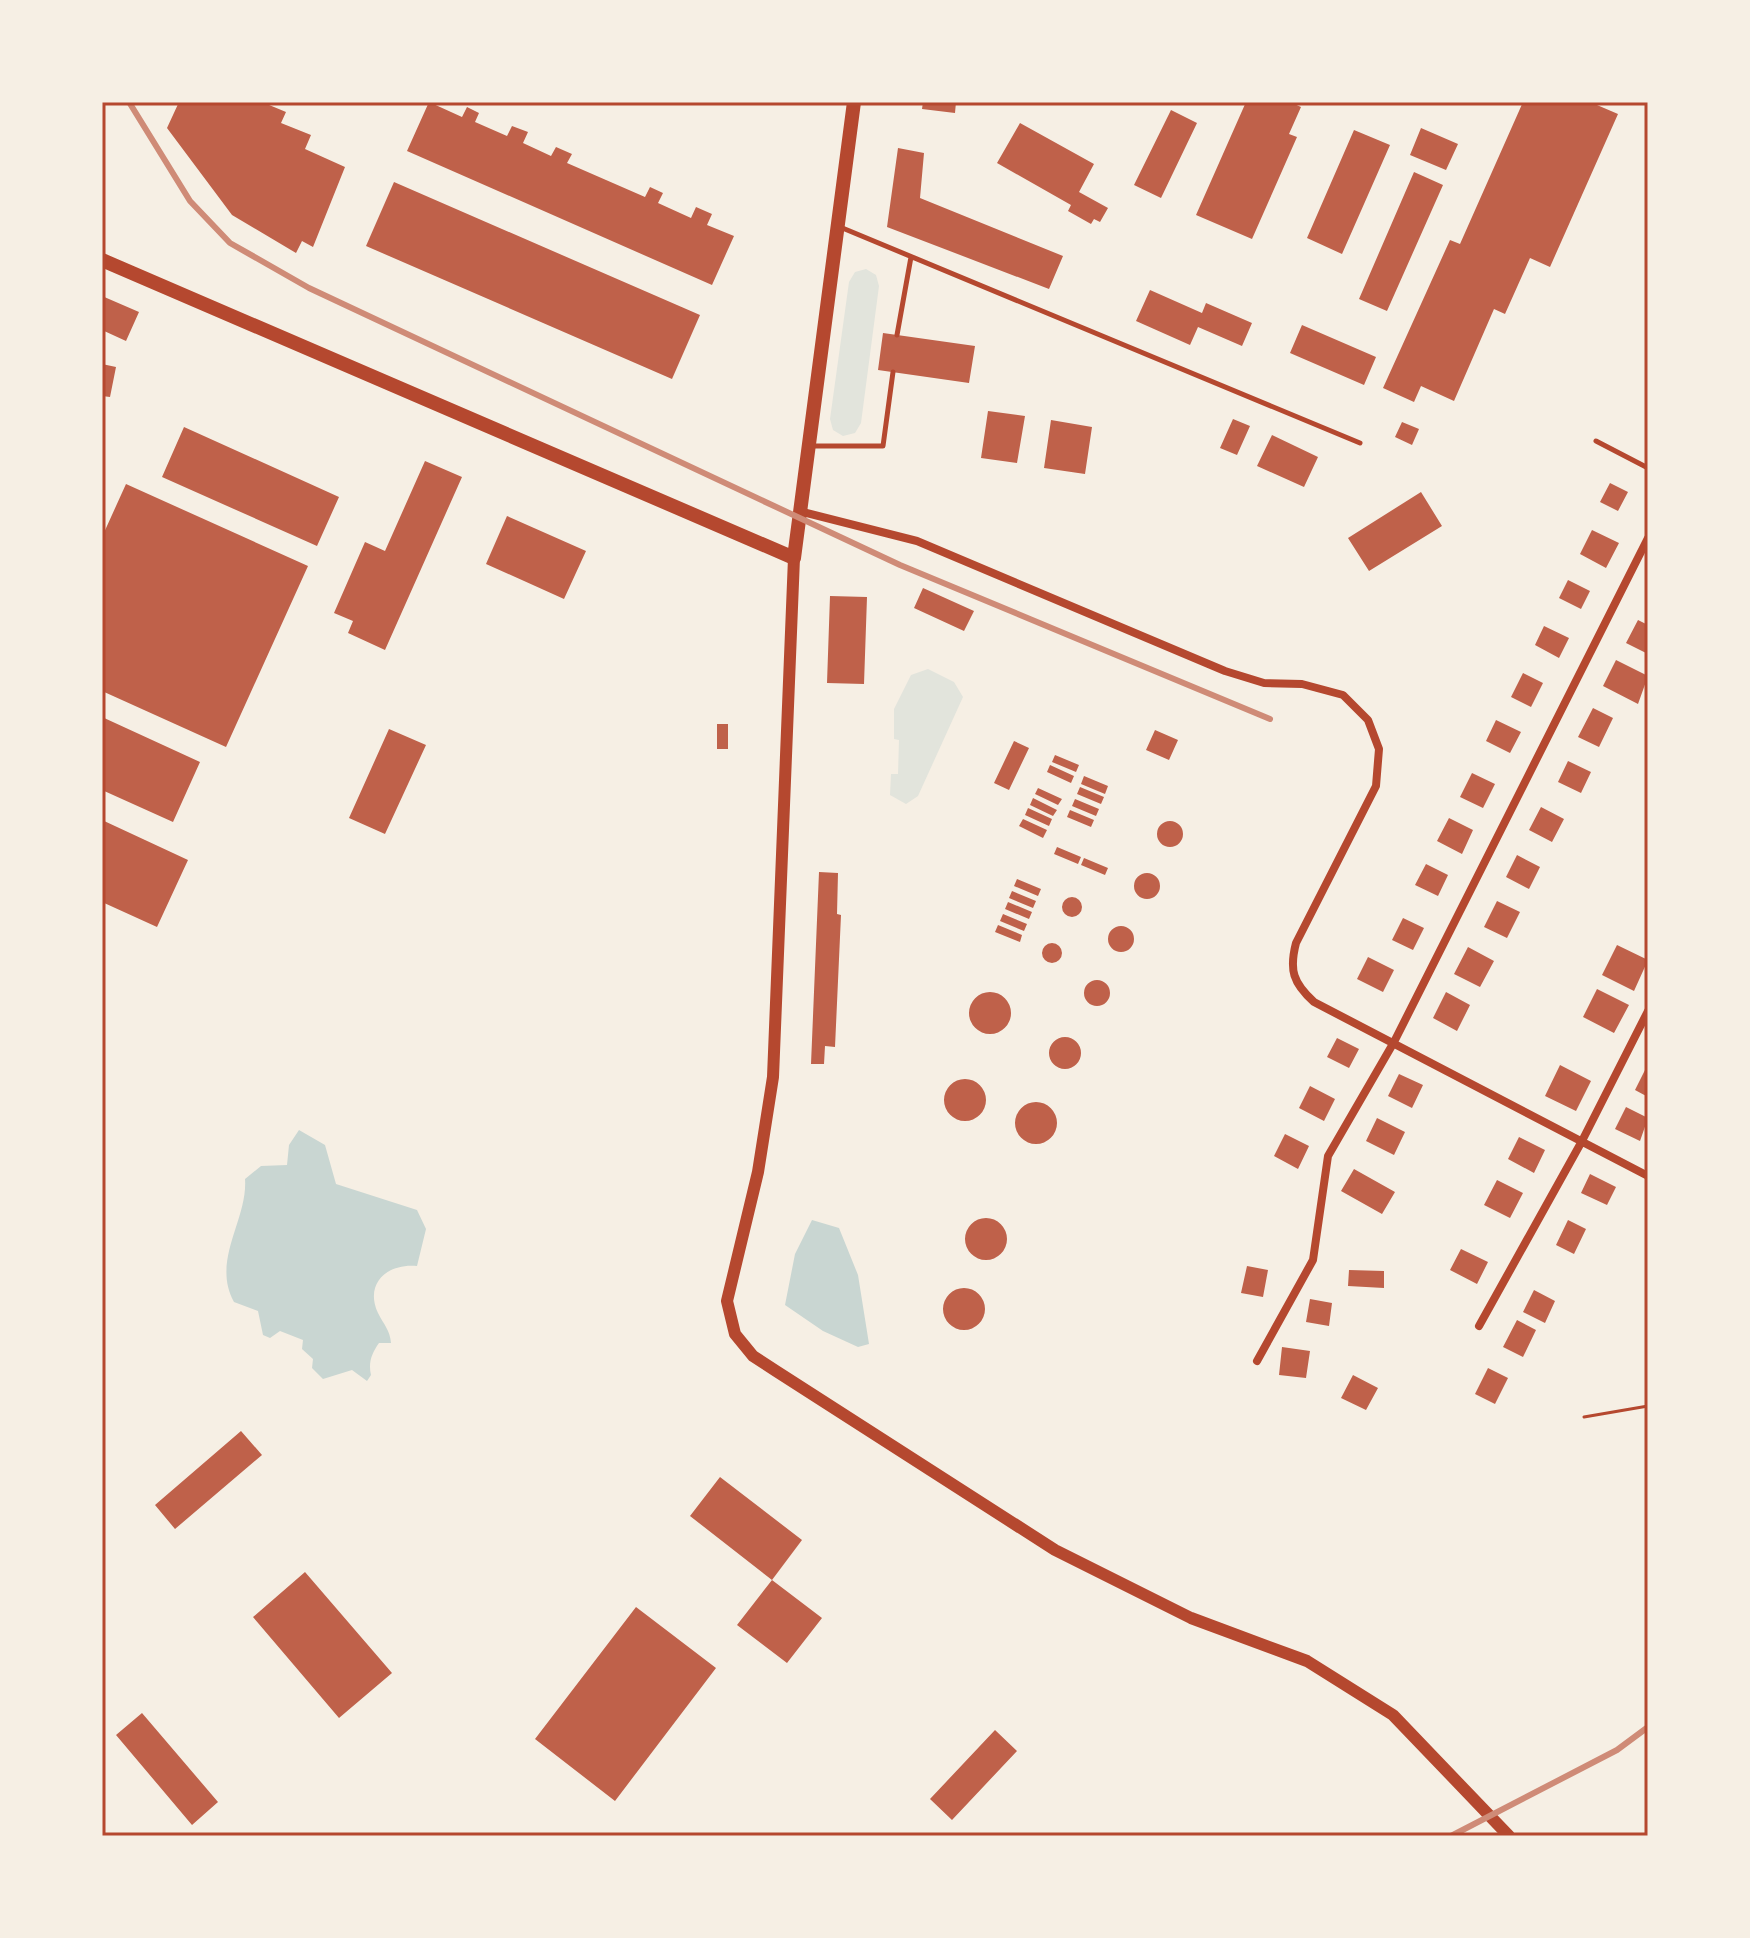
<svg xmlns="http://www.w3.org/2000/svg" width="1750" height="1938" font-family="Arial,sans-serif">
<rect width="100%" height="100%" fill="#f6efe4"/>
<!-- green -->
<path fill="#e2e4dc" d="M866,269l10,6 3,11 -18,137 -6,10 -12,3 -10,-6 -3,-11 19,-137 6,-10z
M928,669l26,13 9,15 -45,99 -12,8 -16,-9 1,-21h7l1,-34 -5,-1v-30l17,-34z"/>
<!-- water -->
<path fill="#c9d6d2" d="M299,1130l26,15 11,39 81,26 9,19 -9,37c-29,-3 -53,17 -39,47 6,12 12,17 13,30h-12c-7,10 -11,19 -8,32l-4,6 -15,-11 -29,9 -11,-11 1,-9 -11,-10 1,-9 -23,-9 -10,7 -7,-3 -5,-24 -24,-9c-23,-42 14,-82 11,-123l16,-13 26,-1 2,-20z
M812,1220l27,8 19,47 11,69 -11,3 -35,-16 -38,-26 10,-51z"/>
<!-- building -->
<path fill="#bf614a" d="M179,102h83l24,10 -5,11 30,12 -6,14 40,18 -32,80 -11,-6 -6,12 -64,-38 -65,-87z
M429,102l33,15 5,-10 12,6 -4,9 32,14 5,-10 16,6 -5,11 28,13 5,-9 16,7 -5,9 78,34 5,-10 13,6 -5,10 33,15 5,-11 16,7 -5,11 27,11 -22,49 -305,-134z
M923,102h33l-1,11 -33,-4z
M1246,102h44l11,5 -12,27 8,3 -45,102 -56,-24z
M1523,102h67l28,12 -68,153 -20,-9 -25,56 -11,-5 -40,92 -33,-15 -7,16 -31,-14 67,-148 10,4z
M1171,110l26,13 -36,75 -27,-13z
M1020,123l74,41 -15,28 29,16 -8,14 -6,-3 -3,5 -23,-13 3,-6 -74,-42z
M1421,128l37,16 -12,26 -36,-15z
M1354,130l36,15 -48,109 -35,-16z
M898,148l26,5 -4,45 143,58 -14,33 -162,-62z
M1414,172l29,13 -56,126 -28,-12z
M394,182l306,133 -28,64 -306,-133z
M1150,290l52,23 4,-10 46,20 -10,23 -44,-19 -8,18 -54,-24z
M102,296l37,16 -13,29 -24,-11z
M1302,325l74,32 -12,28 -74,-32z
M883,333l92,13 -6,37 -91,-13z
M102,364l14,3 -6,30 -8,-1z
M988,411l37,5 -8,47 -36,-5z
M1233,419l17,7 -13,29 -17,-7z
M1051,420l41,7 -7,47 -41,-6z
M1402,422l17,7 -7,16 -17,-8z
M184,427l155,70 -22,49 -155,-69z
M1272,435l46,22 -14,30 -47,-21z
M425,461l37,16 -77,173 -37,-17 5,-12 -19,-8 31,-71 20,9z
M1610,483l18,9 -10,19 -18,-9z
M126,484l182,82 -82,181 -124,-56v-154z
M1421,492l21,34 -73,45 -21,-33z
M507,516l79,35 -22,48 -78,-35z
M1592,530l27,13 -13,25 -26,-14z
M1568,580l22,11 -9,18 -22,-11z
M923,588l51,23 -10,20 -50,-23z
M830,596l37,1 -3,87 -37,-1z
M1638,620l10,5v29l-22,-11z
M1544,626l25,12 -10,20 -24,-13z
M1616,660l32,16 -10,28 -35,-18z
M1523,673l20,10 -12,24 -20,-10z
M1593,708l20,10 -14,29 -21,-10z
M102,717l98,45 -27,60 -71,-32z
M1496,720l25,12 -11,21 -24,-12z
M717,724h11v25h-11z
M389,729l37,16 -41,89 -36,-16z
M1155,730l23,10 -9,20 -23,-10z
M1014,741l15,7 -20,42 -15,-7z
M1055,755l24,10 -3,7 -24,-10z
M1568,761l23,11 -10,21 -23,-11z
M1050,765l24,11 -3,7 -24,-11z
M1472,773l23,11 -12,24 -23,-11z
M1084,776l24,10 -3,8 -24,-10z
M1080,787l24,10 -3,7 -24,-10z
M1038,788l24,11 -4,6 -23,-11z
M1033,798l24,12 -4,6 -23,-11z
M1075,799l24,10 -3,7 -24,-10z
M1541,807l23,12 -12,23 -23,-12z
M1028,808l24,11 -3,7 -24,-11z
M1070,810l24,10 -3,7 -24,-10z
M1449,818l24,12 -11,24 -25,-13z
M1023,819l24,11 -4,8 -24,-12z
M102,820l86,40 -31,67 -55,-25z
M1157 834a13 13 0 1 1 26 0a13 13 0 1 1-26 0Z
M1057,847l24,10 -3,7 -24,-10z
M1517,855l23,12 -11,22 -23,-12z
M1084,858l24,10 -3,7 -24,-10z
M1426,864l22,11 -10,21 -23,-11z
M819,872l19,1 -1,41 4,1 -6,132 -10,-1 -1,18h-13z
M1134 886a13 13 0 1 1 26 0a13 13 0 1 1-26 0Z
M1017,879l24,10 -3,7 -24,-10z
M1012,891l24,10 -3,7 -24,-10z
M1062 907a10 10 0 1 1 20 0a10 10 0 1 1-20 0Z
M1497,901l23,11 -13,26 -23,-11z
M1008,902l24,10 -3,7 -24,-10z
M1003,914l24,10 -3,7 -24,-10z
M1403,918l21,10 -11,22 -21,-10z
M998,925l24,10 -2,7 -25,-10z
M1108 939a13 13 0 1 1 26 0a13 13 0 1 1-26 0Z
M1042 953a10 10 0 1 1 20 0a10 10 0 1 1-20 0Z
M1617,945l31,15 -14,31 -32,-16z
M1468,947l26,14 -14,26 -26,-13z
M1368,957l26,13 -11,22 -26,-13z
M1084 993a13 13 0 1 1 26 0a13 13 0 1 1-26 0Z
M1597,989l32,16 -15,28 -31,-16z
M969 1013a21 21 0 1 1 42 0a21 21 0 1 1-42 0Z
M1446,992l24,13 -13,26 -24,-13z
M1049 1053a16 16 0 1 1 32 0a16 16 0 1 1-32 0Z
M1337,1038l22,11 -10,19 -22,-11z
M1648,1064v33l-13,-7z
M1560,1065l31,16 -15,30 -31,-15z
M1399,1074l24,11 -11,23 -24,-12z
M944 1100a21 21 0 1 1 42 0a21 21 0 1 1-42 0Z
M1310,1086l25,13 -11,22 -25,-13z
M1015 1123a21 21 0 1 1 42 0a21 21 0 1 1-42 0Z
M1626,1107l22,11 -8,23 -25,-12z
M1377,1118l28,14 -11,23 -28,-14z
M1285,1134l24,12 -11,23 -24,-13z
M1519,1137l26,13 -11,23 -26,-14z
M1354,1169l41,23 -13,22 -41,-23z
M1590,1174l26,13 -9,18 -26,-12z
M1497,1180l26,13 -13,25 -26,-13z
M965 1239a21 21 0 1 1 42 0a21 21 0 1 1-42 0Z
M1568,1220l18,9 -12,25 -18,-9z
M1461,1249l27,13 -11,22 -27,-14z
M1247,1266l21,4 -5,27 -22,-4z
M1349,1270l35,1v17l-36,-2z
M943 1309a21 21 0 1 1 42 0a21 21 0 1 1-42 0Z
M1534,1290l21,11 -10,22 -22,-11z
M1310,1299l22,4 -3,23 -23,-4z
M1517,1320l19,10 -13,27 -20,-10z
M1282,1347l28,4 -4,27 -27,-3z
M1488,1368l20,10 -13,26 -20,-10z
M1353,1375l25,13 -12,22 -25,-12z
M241,1431l21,24 -87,74 -20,-24z
M720,1477l82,63 -30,40 -82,-64z
M305,1572l87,101 -53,45 -86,-101z
M772,1580l50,38 -35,45 -50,-38z
M636,1607l80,61 -101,133 -80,-62z
M142,1713l76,89 -26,23 -76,-90z
M995,1730l22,21 -65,69 -22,-21z"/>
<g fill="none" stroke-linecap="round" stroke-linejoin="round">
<!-- path -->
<path stroke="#b5482f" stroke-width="3" d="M1584,1417l64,-11"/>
<!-- service -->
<path stroke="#b5482f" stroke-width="5" d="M840,227l520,216
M897,335l14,-78
M1596,441l52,27
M811,446h72l10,-74"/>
<!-- minor -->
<path stroke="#b5482f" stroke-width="8" d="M799,511l118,30 308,130 39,12 38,1 41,11 25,25 11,29 -3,37 -80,157c-7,27 -3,40 18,59l334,174
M1479,1326l103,-185 66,-130
M1257,1361l56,-101 15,-104 66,-114 254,-504"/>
<!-- tertiary -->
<path stroke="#b5482f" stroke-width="12" d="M794,558l-21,519 -15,95 -31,129 8,33 18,22 23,15 279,179 136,68 116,43 86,54 116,121"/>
<!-- secondary -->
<path stroke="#b5482f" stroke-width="14" d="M102,260l692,298 60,-456"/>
<!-- rail -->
<path stroke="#cf8b77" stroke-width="6" d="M129,102l61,99 40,42 79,45 591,277 370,154
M1451,1836l166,-86 31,-23"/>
</g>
<!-- border -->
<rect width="1750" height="1938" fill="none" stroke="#f6efe4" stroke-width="208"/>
<rect x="104" y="104" width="1542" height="1730" fill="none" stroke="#b5482f" stroke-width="3"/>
</svg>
